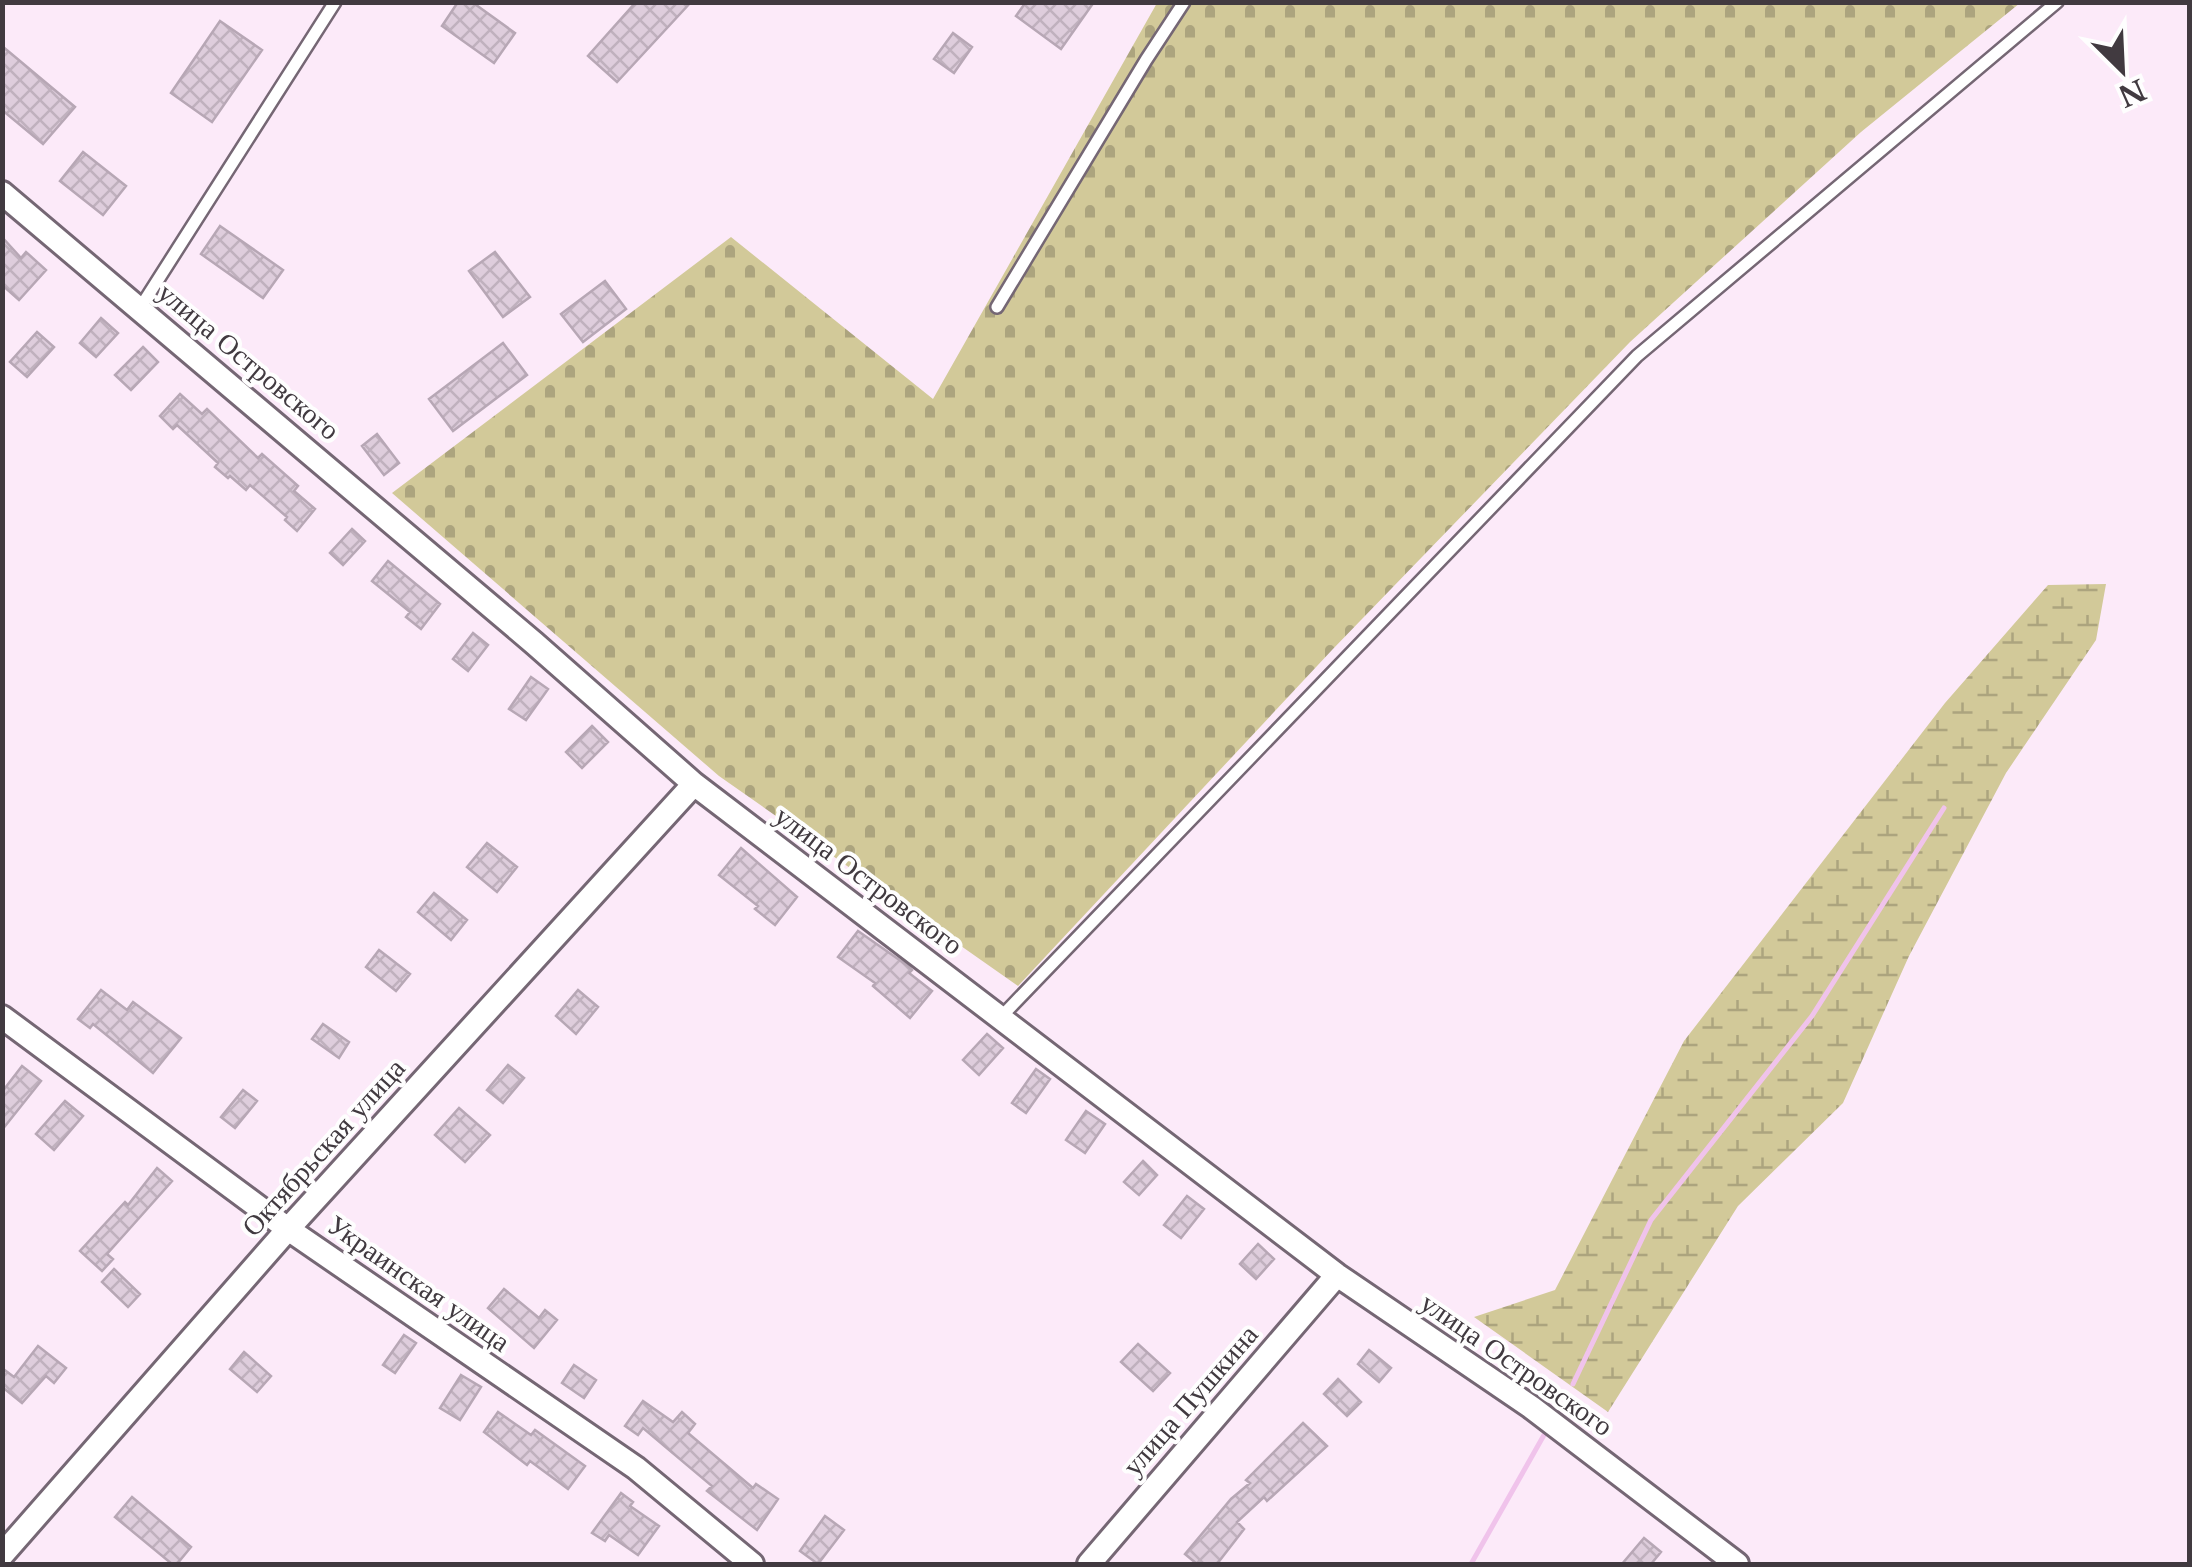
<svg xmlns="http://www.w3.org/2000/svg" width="2192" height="1567" font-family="'Libre Baskerville',serif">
<defs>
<pattern id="wetland-marsh" width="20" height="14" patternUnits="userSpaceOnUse" patternTransform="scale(2.5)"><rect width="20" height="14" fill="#d2c999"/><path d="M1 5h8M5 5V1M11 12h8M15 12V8" fill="none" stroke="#aca47e"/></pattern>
<pattern id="cemetery-stones" width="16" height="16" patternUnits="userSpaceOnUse" patternTransform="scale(2.5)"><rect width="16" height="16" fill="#d2c999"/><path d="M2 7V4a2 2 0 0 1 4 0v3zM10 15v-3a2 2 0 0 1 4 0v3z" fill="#aca47e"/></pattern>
<pattern id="building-cross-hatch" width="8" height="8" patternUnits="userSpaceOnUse" patternTransform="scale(2.5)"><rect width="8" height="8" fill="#decddc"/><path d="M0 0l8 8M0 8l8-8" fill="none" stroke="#c0b1be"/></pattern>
</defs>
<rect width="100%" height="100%" fill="#fceaf9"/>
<!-- wetland -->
<path fill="url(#wetland-marsh)" d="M2106,584l-10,56 -90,133 -97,183 -66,147 -105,103 -130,206 -134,-95 81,-27 129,-249 261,-338 103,-118z"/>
<!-- cemetery -->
<path fill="url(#cemetery-stones)" d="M1157,3h863l-159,129 -231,210 -298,308 -314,336 -299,-210 -327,-283 339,-256 202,162z"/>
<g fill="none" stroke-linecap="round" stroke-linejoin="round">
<!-- stream -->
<path stroke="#f0c3eb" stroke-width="5" d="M1573,1384l78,-164 161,-204 132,-208
M1471,1564l73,-129"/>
</g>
<!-- building -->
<path fill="url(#building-cross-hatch)" stroke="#b7a7b5" stroke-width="2.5" d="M458,2h14l43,31 -21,30 -52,-37z
M636,2h55l-74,80 -29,-26z
M1026,2h68l-33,47 -45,-33z
M220,21l42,29 -50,72 -41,-29z
M953,33l19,14 -18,26 -20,-14z
M2,46l73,61 -32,37 -41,-34z
M83,152l43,34 -23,29 -43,-34z
M220,226l63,44 -20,28 -62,-44z
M2,237l19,21 5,-6 20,18 -27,30 -17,-15z
M495,252l35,45 -27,20 -34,-46z
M605,281l21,28 -43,33 -22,-28z
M101,318l17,15 -22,24 -16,-14z
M37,332l17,15 -27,30 -17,-15z
M503,343l24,32 -74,56 -24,-32z
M143,347l15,15 -27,28 -16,-15z
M180,394l22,20 5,-5 51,49 4,-4 36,32 -4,5 21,18 -18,22 -12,-11 2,-3 -37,-32 -4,5 -16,-14 -2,2 -13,-11 3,-4 -41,-38 -4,4 -13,-13z
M377,434l22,29 -15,12 -22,-29z
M352,529l13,12 -22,24 -13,-12z
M388,561l52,43 -19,25 -15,-12 4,-5 -38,-31z
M473,633l15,12 -20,26 -15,-12z
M531,677l17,12 -22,31 -17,-11z
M592,726l16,16 -26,26 -16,-16z
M487,843l30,24 -20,25 -30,-25z
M741,848l56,49 -22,28 -20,-16 3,-3 -39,-31z
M434,893l33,27 -16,20 -33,-28z
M858,931l50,35 4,4 -3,3 23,18 -22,27 -37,-32 2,-3 -37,-26z
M379,950l31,24 -14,17 -30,-24z
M101,990l26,20 6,-8 48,36 -28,35 -60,-49 -3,4 -12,-9z
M578,990l20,17 -22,27 -20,-18z
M323,1024l26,18 -10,16 -27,-19z
M987,1034l16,14 -24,27 -16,-15z
M508,1065l16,13 -21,25 -16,-13z
M22,1066l19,15 -39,49v-38z
M1036,1069l14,10 -24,34 -14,-10z
M243,1090l14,11 -22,27 -14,-11z
M65,1101l18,15 -29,34 -18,-16z
M459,1108l31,27 -25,27 -30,-27z
M1086,1111l19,13 -20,29 -19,-13z
M1143,1161l14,14 -18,20 -15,-13z
M157,1168l15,13 -65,73 6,5 -11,12 -22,-20 45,-49 3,3z
M1187,1196l17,13 -23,29 -17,-13z
M1258,1244l16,15 -18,20 -16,-15z
M114,1269l26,25 -12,13 -26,-25z
M504,1289l35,29 6,-8 12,10 -23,28 -46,-40z
M404,1335l12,8 -21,30 -12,-8z
M1138,1344l32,29 -17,18 -32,-29z
M38,1346l28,22 -12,15 -8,-7 -24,27 -20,-16v-19l12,9z
M1369,1350l22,18 -12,14 -21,-18z
M244,1352l27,24 -14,16 -27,-23z
M574,1365l22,15 -12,18 -22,-15z
M461,1375l20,12 -21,33 -20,-12z
M1338,1379l23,23 -14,14 -23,-22z
M643,1401l30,21 9,-10 13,12 -7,9 65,55 3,-4 22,15 -21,31 -50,-39 5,-5 -69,-58 -5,7 -13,-9z
M498,1412l33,23 4,-5 50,36 -17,23 -38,-28 -3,4 -43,-33z
M1303,1423l24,23 -60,55 -3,-4 -27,25 7,7 -27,35h-20l-12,-10 46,-55 19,-16 -4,-3z
M621,1493l12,9 -3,4 29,20 -21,29 -29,-20 -4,6 -13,-8z
M132,1497l59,50 -14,17h-5l-57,-47z
M825,1516l19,14 -26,34 -18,-13z
M1644,1538l17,14 -10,12h-29z"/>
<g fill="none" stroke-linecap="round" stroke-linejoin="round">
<defs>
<path id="lane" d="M997,307l149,-247 38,-58
M140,308l195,-306
M1000,1018l637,-662 420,-354"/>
<path id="street" d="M2,193l532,450 160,141 643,491 194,132 206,157
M2,1017l286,212 348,239 116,96
M2,1555l286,-326 406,-445
M1089,1564l248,-289"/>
</defs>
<!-- lane casing -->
<use href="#lane" stroke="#756774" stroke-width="16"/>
<!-- street casing -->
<use href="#street" stroke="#756774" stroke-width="28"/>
<!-- lane -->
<use href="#lane" stroke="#fff" stroke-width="11"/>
<!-- street -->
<use href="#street" stroke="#fff" stroke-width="22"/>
</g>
<g text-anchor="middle" stroke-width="8" stroke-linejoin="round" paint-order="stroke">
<!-- street labels -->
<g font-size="28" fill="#413a40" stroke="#fefefe">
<text transform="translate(249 361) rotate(40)" y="10">улица Островского</text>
<text transform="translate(869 880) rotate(37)" y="10">улица Островского</text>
<text transform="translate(323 1147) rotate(-48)" y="10">Октябрьская улица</text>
<text transform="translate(419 1283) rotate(35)" y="10">Украинская улица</text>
<text transform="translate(1517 1364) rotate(35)" y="10">улица Островского</text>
<text transform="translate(1190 1400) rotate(-49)" y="10">улица Пушкина</text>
</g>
</g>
<!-- border -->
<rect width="2192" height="1567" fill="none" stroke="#413a40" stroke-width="10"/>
<!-- north arrow -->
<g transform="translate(2122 70) rotate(156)" stroke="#fefefe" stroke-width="8" paint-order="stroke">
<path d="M0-8L18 38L0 25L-18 38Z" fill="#413a40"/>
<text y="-15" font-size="28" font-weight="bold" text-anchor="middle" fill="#413a40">N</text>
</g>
</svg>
